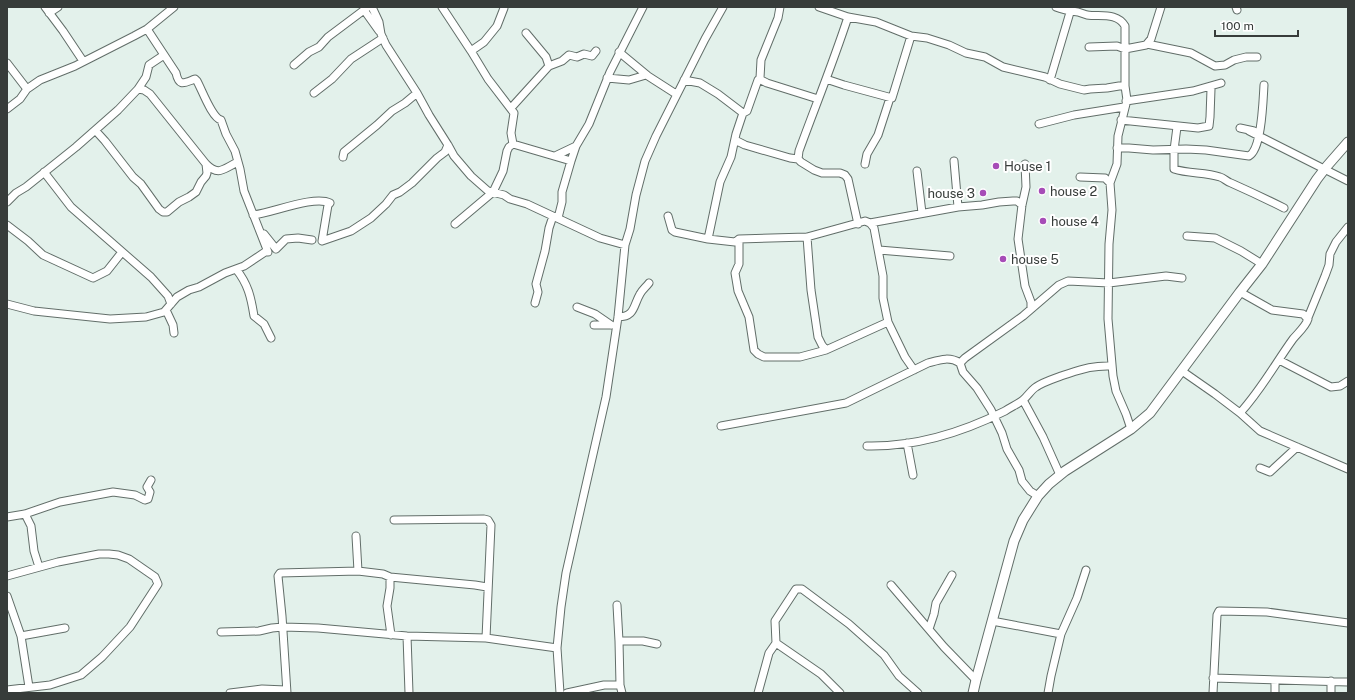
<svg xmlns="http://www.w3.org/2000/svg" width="1355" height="700" font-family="'Public Sans',sans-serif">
<rect width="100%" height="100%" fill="#e3f1eb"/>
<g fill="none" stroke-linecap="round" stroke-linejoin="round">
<defs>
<path id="street" d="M45,7l18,24 20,30
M372,7l7,15 2,12 5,11 31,48 12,22 19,30 6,11 17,20 17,15 16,4 6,4 17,5 73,34 25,7
M442,7l29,44
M819,7l29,10 28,5 35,14 16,2 22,7 17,8 19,4 18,10 42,10 15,7 24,6 6,-1 17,-1 12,-2h6
M1056,7c7,3 14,4 22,5 3,1 6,2 9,3 13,2 30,-3 38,11v60l2,14 -9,36 -1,28 -7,19 2,27 -3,34 -1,75 5,57 3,15 10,23 5,15
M1236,7l1,3
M504,8l-7,18 -13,16 -13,9 17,28 26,34 -3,20 2,11
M364,10l15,21
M49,13l9,-6
M848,17c-15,46 -33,90 -49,134l-1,8 3,3 13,8 8,3h18l5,2 3,4 10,45
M1147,44l44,9 24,13 10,-1 9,-5 12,-3h11
M1089,47l28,-1 8,3 21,-4 5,-6 10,-32
M619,52l29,24 28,18
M7,63l20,26
M294,65l15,-13 10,-5 9,-10 40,-30
M549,66l13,-5 7,-6 8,2 7,-3 8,2 4,-5
M607,78l22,2 17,-5
M760,78l1,-18 17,-42 2,-11
M826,79l18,6 48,13 19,-62
M684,80l16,3 18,11 25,19
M1050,80l21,-71
M138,89l6,1 6,4 56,70c13,13 18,4 32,-2
M314,93l18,-14 19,-20 32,-21
M1126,101l67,-10 28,-8
M511,108l38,-42 -3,-9 -20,-24
M7,109l13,-10 7,-10 13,-9 35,-14 59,-30 13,-7 27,-22
M1121,120l77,8 11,-2 1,-9 1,-28
M1039,124l35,-9 50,-8
M1177,127l-3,23v19c15,5 31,3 46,8 4,1 7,5 11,6 18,8 35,16 53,25
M1240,128l14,3
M95,130l10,11 28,36 8,7 18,25 4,3h4l12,-10 10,-5 7,-5 5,-10 5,-6 1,-3 -1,-9
M1249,131l99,50
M735,140l10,5 45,13 8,1
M1117,148h12l24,2 33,-1 20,1 43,6c13,-7 14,-56 15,-71
M555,156l21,-10
M343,157l1,-5 33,-27 15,-14 13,-8 12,-10
M571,161l5,-15 13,-22 21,-52 33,-65
M954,161l4,46
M865,164l2,-10 11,-19 12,-37
M1025,164l1,23 -4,18 -4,34 7,47 6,16v6
M917,171l5,42
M44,172l27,35 80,70 17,19 3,8
M1080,177l25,1 5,5
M7,202l9,-9 10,-6 50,-40 42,-37 20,-21 8,-12 3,-12 15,-10
M253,215c19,-2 61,-20 77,-12l-2,2 -6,36 29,-10 20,-13 15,-14 7,-9 7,-3 12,-9 25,-25 8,-6 3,-7
M668,216l4,14 3,2 33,7 27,3 4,-3 68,-2 58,-16 5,2 4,5 9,48v22l5,24 17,35 9,13
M870,223l88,-16 24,-2 17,-3 14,-1h4l5,4
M455,224l38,-32 10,-21 4,-20 2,-4 4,-3 58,17 -9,31v10l-4,16
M7,225l21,16 15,14 50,23 14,-7 15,-19
M264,234l12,15 10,-10 12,-1 14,2
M1187,236l28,2 26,13 21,13
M807,237l4,53 7,47 4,8 4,5
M708,239l12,-57 11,-25 5,-23 7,-21 4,-2 11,-31 2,-2 1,2 6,3 51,16
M739,239v25l-4,9 3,18 11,26 5,33 4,4 6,3h36l26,-7 62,-28
M879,250l71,6
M236,269c12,15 15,28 18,47l10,8 7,14
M1240,292l32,18 31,4 5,5c-2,7 -10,14 -15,20 -18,25 -32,51 -53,74
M535,303l3,-11 -2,-8 9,-33 4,-23 4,-12
M7,304l27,7 76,8 36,-2 18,-5 13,-15 12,-7 10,-3 26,-14 19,-7 21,-14h3l-24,-61 -4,-22 -5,-18 -9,-17 -5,-14c-9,-2 -19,-30 -24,-39l-2,-2c-11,4 -16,8 -19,-6l-29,-44
M577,307l18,7 16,11
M166,310l7,15 1,8
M618,317c17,0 15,-11 22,-23 2,-4 6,-7 9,-11
M1307,320l18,-44 4,-11 1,-11 6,-12 12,-15
M594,325h17
M1279,360l52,27 9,-1 8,-5
M960,363l5,-5 58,-42 36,-31 9,-4 41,2 57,-7 16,2
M1182,371l33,23 25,19 20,18 88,38
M1023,400l20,37 17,38
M721,426l125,-23 82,-40c11,-3 21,-7 32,0l3,9 14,16 14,22 11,23 5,16 12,21 3,11 8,10 8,5
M907,443l6,32
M867,446c48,1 96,-14 138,-35 6,-4 13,-7 18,-11 5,-4 8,-10 13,-13 7,-5 17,-8 25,-11 19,-6 31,-11 51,-10
M1260,468l10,4 27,-25
M25,514l6,12 3,25 5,16
M7,517l18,-3 35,-12 53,-10 22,3 10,5 3,-1 2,-7 -3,-5 4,-7
M394,520l90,-1 4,1 3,5 -5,113
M356,536l2,35
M7,576l51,-14 41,-8h10l9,1 11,4 26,18 3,7 -28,43 -28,30 -21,18 -31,10 -43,5
M390,577v11l-3,18 4,29
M891,585l53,62 32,33
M7,596l14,40 8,51
M617,605l2,36 1,44 2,8
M992,621l69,13
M929,629l5,-15 2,-11 16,-28
M221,632l38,-1 13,-3 11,-1 35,1 89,8 79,2 71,10
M21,636l44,-8
M407,636l2,57
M619,641h24l14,3
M776,643l45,31 19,19
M1213,678l135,4
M1275,680v13
M1331,681v12
M230,693l32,-4 24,1
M287,693l-5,-77 -4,-40 2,-3 78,-2 25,3 7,3 85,8 12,2
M560,693l-3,-45 4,-41 5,-34 40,-176 12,-80 7,-72 5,-16 6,-34 9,-34 11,-25 49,-97 18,-32
M567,693l37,-8h16
M758,693l11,-40 7,-10 -1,-22 21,-32h6l47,35 35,31 15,21 19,17
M1048,693l3,-17 10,-42 16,-36 9,-28
M1213,693l4,-78 2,-4 48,1 81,11"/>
<path id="secondary" d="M973,693l3,-13 38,-139 9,-21 15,-24 11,-12 16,-13 66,-42 19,-16 90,-121 22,-28 55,-85 10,-13 21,-24"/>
</defs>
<!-- street casing -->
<use href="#street" stroke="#626e69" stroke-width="9"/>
<!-- secondary casing -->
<use href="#secondary" stroke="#626e69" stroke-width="11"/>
<!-- street -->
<use href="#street" stroke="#fff" stroke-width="7"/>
<!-- secondary -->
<use href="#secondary" stroke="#fff" stroke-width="9"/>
</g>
<!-- markers -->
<g fill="#a64cb7" stroke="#fff" stroke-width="1.5">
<circle cx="996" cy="166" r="4"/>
<circle cx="1042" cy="191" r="4"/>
<circle cx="983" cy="193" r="4"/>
<circle cx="1043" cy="221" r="4"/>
<circle cx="1003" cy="259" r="4"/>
</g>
<g text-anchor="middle" stroke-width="4" stroke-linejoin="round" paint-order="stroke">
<!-- poi labels -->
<g font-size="13" fill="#373c3a" stroke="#fff" text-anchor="start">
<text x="1004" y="171">House 1</text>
<text x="1050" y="196">house 2</text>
<text x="975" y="198" text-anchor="end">house 3</text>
<text x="1051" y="226">house 4</text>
<text x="1011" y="264">house 5</text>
</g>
</g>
<!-- border -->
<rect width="1355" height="700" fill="none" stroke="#373c3a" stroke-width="16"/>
<!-- scale -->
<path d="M1215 30v6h83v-6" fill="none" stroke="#373c3a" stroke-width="2"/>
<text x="1221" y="30" font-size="12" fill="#373c3a" stroke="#ffffff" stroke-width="3" paint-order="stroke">100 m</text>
</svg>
